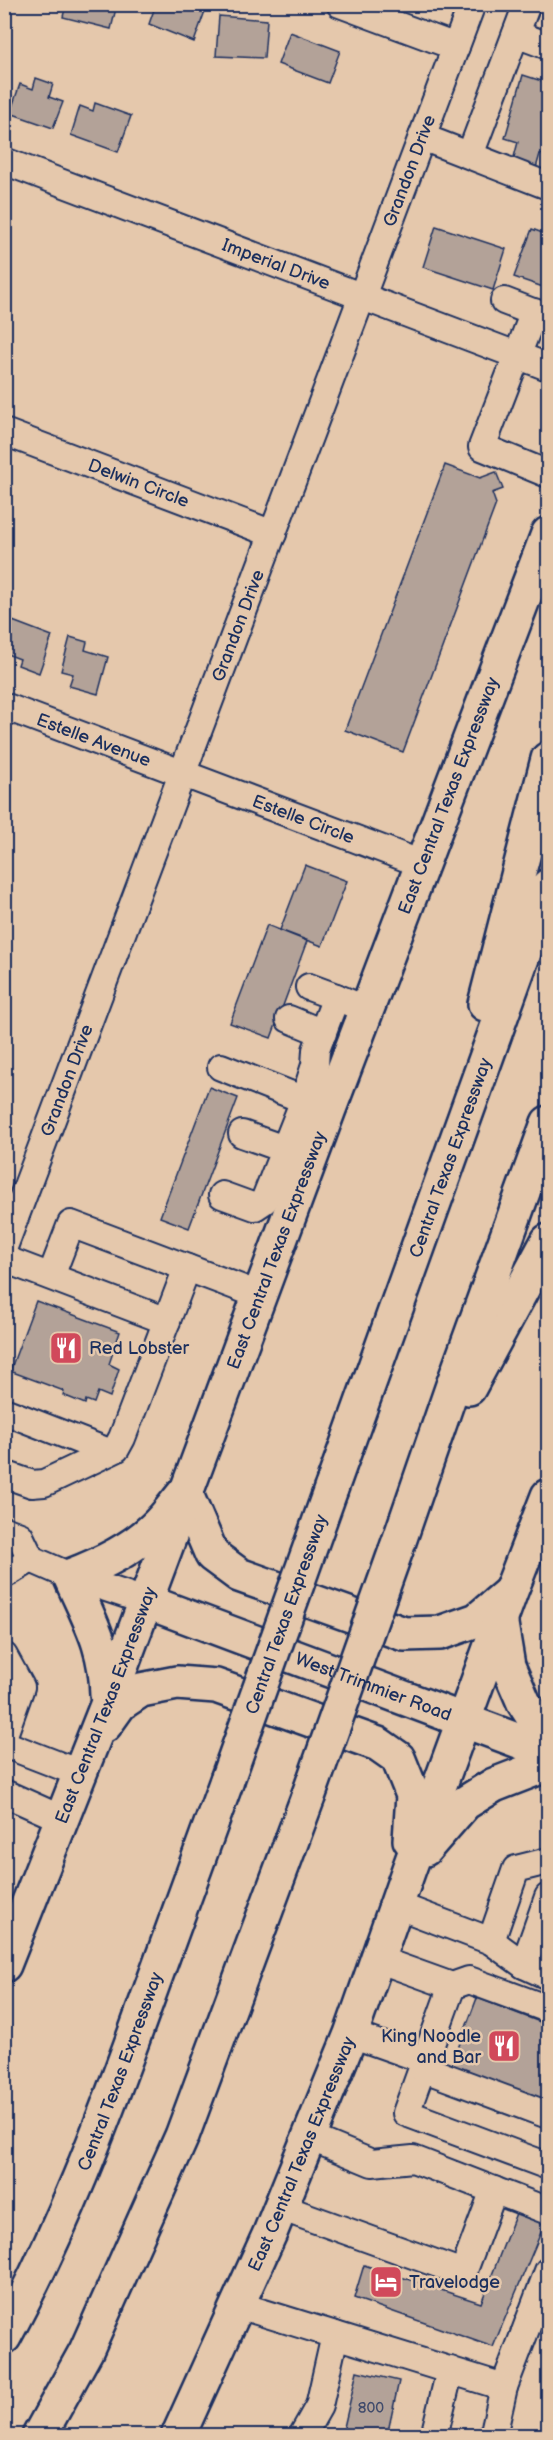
<svg xmlns="http://www.w3.org/2000/svg" width="553" height="2440" font-family="'Balsamiq Sans',sans-serif">
<rect width="100%" height="100%" fill="#e5c8ac"/>
<filter id="ink" filterUnits="userSpaceOnUse"><feTurbulence type="fractalNoise" baseFrequency=".0167" numOctaves="2"/><feDisplacementMap in="SourceGraphic" scale="12" xChannelSelector="R" yChannelSelector="G"/><feConvolveMatrix kernelMatrix="1 2 1 2 8 2 1 2 1" color-interpolation-filters="sRGB"/></filter>
<g filter="url(#ink)">
<!-- building -->
<path fill="#b3a298" stroke="#1b2f5e" stroke-width="1.5" d="M66,4h51l-6,25 -48,-12z
M156,4h33l16,7 -11,31 -45,-18z
M219,16l48,4 -3,38 -48,-2z
M290,32l50,19 -12,32 -50,-19z
M523,75l25,8v73l-8,-2 -4,14 -23,-7 5,-19 -13,-4z
M36,78l17,6 -4,13 14,5 -10,26 -43,-15 10,-29 13,5z
M95,103l36,13 -13,36 -47,-17 9,-29 13,5z
M436,226l70,23 -13,41 -70,-23z
M532,229l16,6v37l-5,15 -29,-10z
M445,465l35,13 16,-6 7,17 -11,4 4,11 -93,248 -58,-22z
M10,620l42,16 -13,37 -21,-8 2,-6 -16,-6v-19z
M70,637l17,5 -2,8 23,7 -10,37 -29,-8 4,-12 -12,-3z
M305,865l42,16 -25,65 -42,-16z
M267,925l40,16 -36,97 -41,-15z
M209,1087l29,11 -49,130 -29,-11z
M36,1301l84,31 -11,32 10,5 -9,28 -12,-5 -4,11 -8,-3 -1,4 -22,-9 1,-4 -54,-20z
M477,1998l71,27v74l-2,5 -95,-37z
M518,2208l29,10 -54,129 -139,-49 10,-33 117,38z
M357,2371l42,10 -12,55h-45z"/>
<g fill="none" stroke-linecap="round" stroke-linejoin="round">
<defs>
<g id="minor">
<path d="M340,4l116,43"/>
<path d="M516,34l32,12"/>
<path d="M422,137l126,49"/>
<path d="M470,155l57,-151"/>
<path id="s1" d="M4,161l544,206"/>
<path d="M504,301l44,17"/>
<path d="M534,312l-52,135 66,27"/>
<path id="s2" d="M4,432l269,102"/>
<path id="s3" d="M4,706l418,158"/>
<path d="M309,987l27,10"/>
<path d="M289,1019l34,14"/>
<path d="M221,1067l96,38"/>
<path d="M242,1134l42,15"/>
<path d="M222,1195l33,12 9,-6 40,-101 11,-35 1,-15 20,-53 31,13"/>
<path id="s4" d="M4,1247l468,-1243"/>
<path d="M4,1259l163,62"/>
<path d="M51,1276l20,-52 188,71"/>
<path d="M4,1411l105,41"/>
<path d="M4,1474l28,10 12,-1 72,-34 6,-11 65,-170"/>
<path d="M4,1530l16,6 11,23 39,17 75,25"/>
<path d="M4,1572l4,1 23,-14"/>
<path d="M4,1656l17,31 -17,48"/>
<path d="M4,1744l75,29"/>
<path d="M4,1793l58,26"/>
<path d="M396,1905l95,36 33,24 24,11"/>
<path d="M491,1941l25,-72 32,-8"/>
<path d="M377,1959l75,27 17,-6 79,29"/>
<path d="M524,1965l24,-68"/>
<path d="M452,1986l-46,127 142,53"/>
<path d="M351,2034l74,26"/>
<path d="M422,2068l126,47"/>
<path d="M309,2137l63,26 41,-4 135,52"/>
<path d="M280,2207l183,66 31,-83"/>
<path d="M238,2305l266,82"/>
<path d="M302,2436l17,-30 16,-71"/>
<path d="M434,2436l16,-66"/>
<path d="M493,2436l11,-49 44,-116"/>
</g>
<g id="major">
<path id="s5" d="M145,1601l403,151"/>
<path d="M501,1624l7,42 16,37 24,37"/>
<path d="M107,1695c-1,-50 -18,-75 -37,-119 29,-11 61,-26 84,-48 12,-11 21,-24 31,-36l27,63 27,20 165,59 36,-1 37,-13 32,-27"/>
<path d="M105,1725l15,-21 21,-14 36,-7 39,3 162,58 20,14 15,37 -3,45"/>
<path d="M425,1849l40,-46 29,-18 54,-21"/>
<path id="s6" d="M4,1965l103,-260 222,-596 219,-575"/>
<path id="s7" d="M178,2436l92,-203 81,-199 58,-165 102,-278 37,-95"/>
</g>
<g id="highway">
<path d="M485,1004l63,-245"/>
<path d="M469,1388l79,-147"/>
<path id="s8" d="M331,1489l217,-603"/>
<path d="M396,1550l56,-162 96,-265"/>
<path id="s9" d="M4,2337c57,-104 99,-215 139,-326 28,-77 56,-154 84,-231"/>
<path d="M39,2436l47,-85 96,-215 126,-339"/>
</g>
</defs>
<!-- minor casing -->
<use href="#minor" stroke="#1b2f5e" stroke-width="30"/>
<!-- major casing -->
<use href="#major" stroke="#1b2f5e" stroke-width="38"/>
<!-- highway casing -->
<use href="#highway" stroke="#1b2f5e" stroke-width="38"/>
<!-- minor -->
<use href="#minor" stroke="#e5c8ac" stroke-width="26"/>
<!-- major -->
<use href="#major" stroke="#e5c8ac" stroke-width="33"/>
<!-- highway -->
<use href="#highway" stroke="#e5c8ac" stroke-width="33"/>
<defs>
<g id="highway-bridge">
<path id="s10" d="M227,1780l104,-291"/>
<path d="M308,1797l88,-247"/>
</g>
</defs>
<!-- highway-bridge casing -->
<use href="#highway-bridge" stroke="#1b2f5e" stroke-width="38" stroke-linecap="butt"/>
<!-- highway-bridge -->
<use href="#highway-bridge" stroke="#e5c8ac" stroke-width="33"/>
</g>
</g>
<!-- icons -->
<defs>
<symbol id="restaurant-square" viewBox="-11 -11 22 22"><rect x="-9" y="-9" width="18" height="18" rx="4" fill="#d1495b" stroke="#e5c8ac"/><path d="M-5-6h1v4h1v-4h1v4h1v-4h1v5L-1.5 .5V6h-2V.5L-5-1ZM5-6V6H3V1.5H1.5Q1.5-4 5-6Z" fill="#fff"/></symbol>
<symbol id="hotel-square" viewBox="-11 -11 22 22"><rect x="-9" y="-9" width="18" height="18" rx="4" fill="#d1495b" stroke="#e5c8ac"/><path d="M-6-4.5h1.5V1H6V5H4.5V3h-9V5H-6ZM-4 0a1.8 1.8 0 1 1 3.6 0ZM.5 0V-2.5h3Q6-2.5 6 0Z" fill="#fff"/></symbol>
</defs>
<g fill-rule="evenodd">
<use href="#restaurant-square" x="47" y="1329" width="38" height="38"/>
<use href="#restaurant-square" x="485" y="2027" width="38" height="38"/>
<use href="#hotel-square" x="367" y="2263" width="38" height="38"/>
</g>
<g text-anchor="middle" stroke-width="5" stroke-linejoin="round" paint-order="stroke">
<!-- number labels -->
<g font-size="15" fill="#414c6c">
<text x="371" y="2413">800</text>
</g>
<!-- street labels -->
<g font-size="18" fill="#1b2f5e" stroke="#e5c8ac">
<text dy="6" stroke="none"><textPath href="#s4" startOffset="1150">Grandon Drive</textPath></text>
<text dy="6" stroke="none"><textPath href="#s1" startOffset="291">Imperial Drive</textPath></text>
<text dy="6" stroke="none"><textPath href="#s2" startOffset="144">Delwin Circle</textPath></text>
<text dy="6" stroke="none"><textPath href="#s4" startOffset="664">Grandon Drive</textPath></text>
<text dy="6" stroke="none"><textPath href="#s3" startOffset="96">Estelle Avenue</textPath></text>
<text dy="6" stroke="none"><textPath href="#s6" startOffset="1251">East Central Texas Expressway</textPath></text>
<text dy="6" stroke="none"><textPath href="#s3" startOffset="320">Estelle Circle</textPath></text>
<text dy="6" stroke="none"><textPath href="#s4" startOffset="178">Grandon Drive</textPath></text>
<text dy="6" stroke="none"><textPath href="#s8" startOffset="352">Central Texas Expressway</textPath></text>
<text dy="6" stroke="none"><textPath href="#s6" startOffset="765">East Central Texas Expressway</textPath></text>
<text dy="6" stroke="none"><textPath href="#s10" startOffset="176">Central Texas Expressway</textPath></text>
<text dy="6" stroke="none"><textPath href="#s5" startOffset="244">West Trimmier Road</textPath></text>
<text dy="6" stroke="none"><textPath href="#s6" startOffset="279">East Central Texas Expressway</textPath></text>
<text dy="6" stroke="none"><textPath href="#s9" startOffset="290">Central Texas Expressway</textPath></text>
<text dy="6" stroke="none"><textPath href="#s7" startOffset="308">East Central Texas Expressway</textPath></text>
</g>
<!-- poi labels -->
<g font-size="18" fill="#1b2f5e" stroke="#e5c8ac" text-anchor="start">
<text x="89" y="1354">Red Lobster</text>
<text x="481" y="2042" text-anchor="end">King Noodle<tspan x="481" dy="21">and Bar</tspan></text>
<text x="409" y="2288">Travelodge</text>
</g>
</g>
<!-- margin -->
<rect width="553" height="2440" fill="none" stroke="#e5c8ac" stroke-width="24"/>
<rect x="12" y="12" width="529" height="2416" fill="none" stroke="#1b2f5e" stroke-width="2" filter="url(#ink)"/>
</svg>
